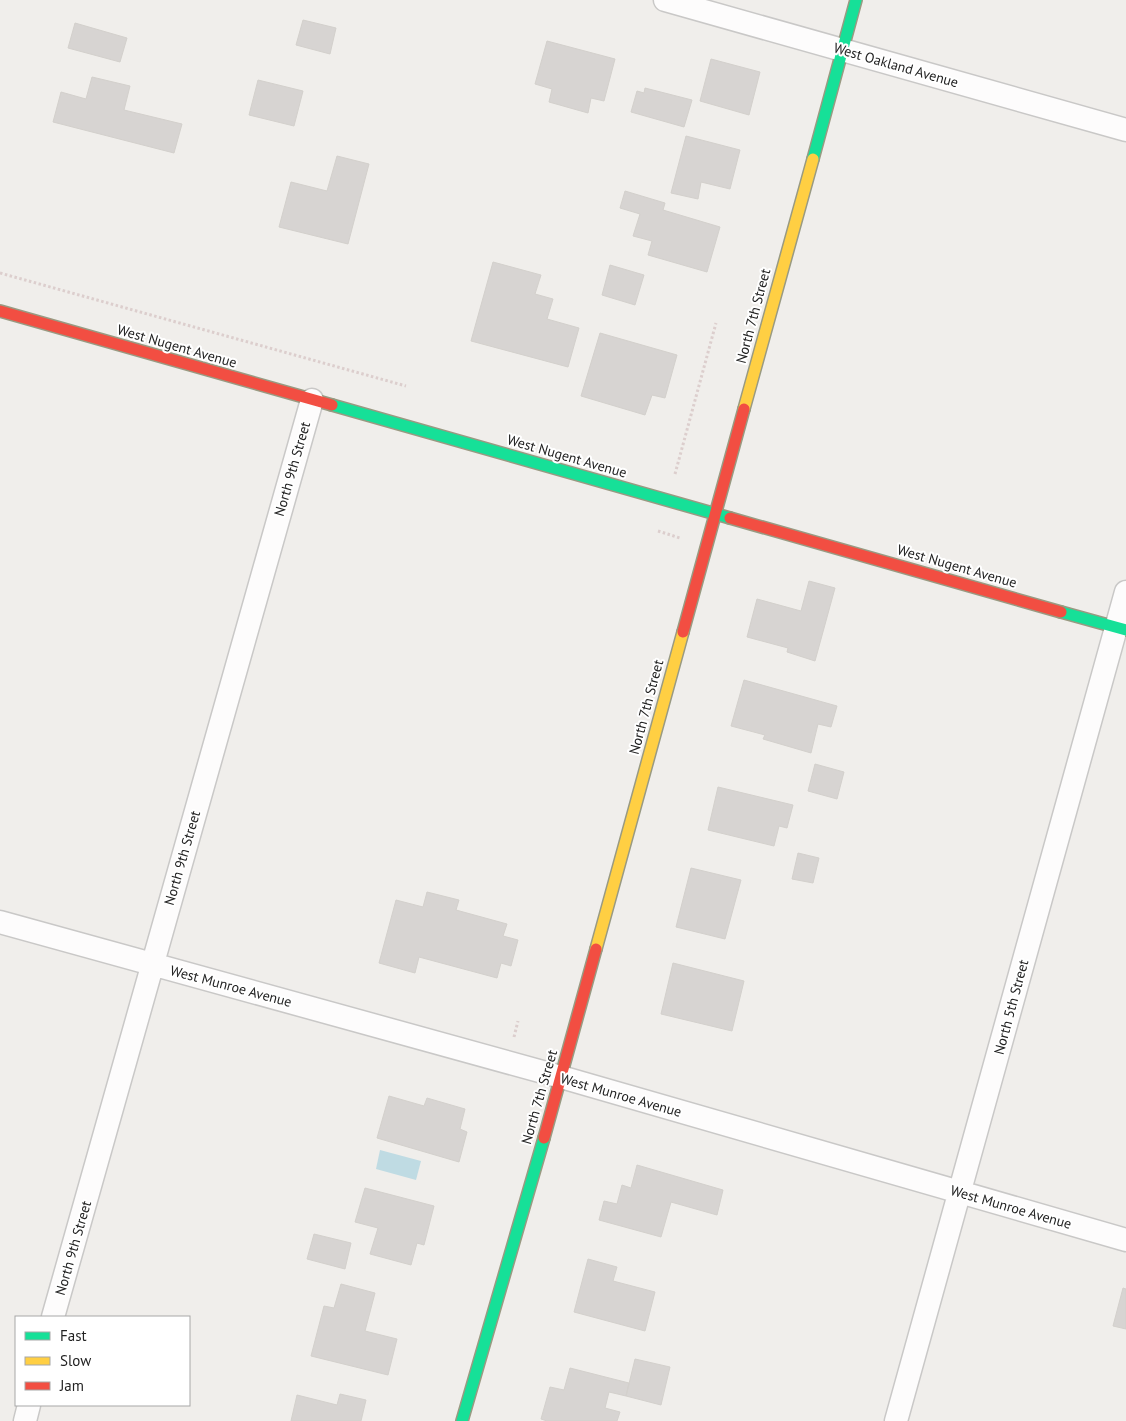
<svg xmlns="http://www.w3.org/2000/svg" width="1126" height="1421" font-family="'PT Sans',sans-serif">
<rect width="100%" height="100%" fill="#f0eeeb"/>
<!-- water -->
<path fill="#bfdbe3" d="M380,1150l41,11 -5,19 -40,-11z"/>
<!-- building -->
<path fill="#d7d4d2" stroke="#d3d0cc" d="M303,20l33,8 -6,26 -34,-9z
M75,23l52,15 -7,24 -52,-14z
M547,41l68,18 -11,42 -13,-3 -3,15 -39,-11 3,-13 -17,-5z
M711,59l49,13 -11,43 -49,-14z
M92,77l38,9 -6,24 58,14 -8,29 -121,-31 8,-30 25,7z
M258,80l45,11 -9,35 -45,-11z
M645,88l47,12 -8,27 -53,-15 6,-21 7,2z
M686,136l54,14 -10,39 -29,-7 -3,17 -27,-6z
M337,156l32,8 -21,80 -69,-17 12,-45 36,9z
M625,191l40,12 -2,7 57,17 -13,45 -59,-17 4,-14 -19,-5 7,-22 -20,-6z
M493,262l48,13 -6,19 18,5 -6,20 32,9 -11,39 -97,-26z
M610,265l34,10 -9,30 -33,-10z
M600,333l77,22 -12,43 -13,-3 -7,20 -64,-19z
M809,581l26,7 -20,73 -28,-9 1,-4 -41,-11 10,-38 44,12z
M744,680l93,26 -6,21 -13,-3 -7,29 -48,-14 2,-4 -34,-9z
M815,764l29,8 -7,27 -29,-8z
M718,787l75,18 -6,23 -8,-2 -5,20 -66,-16z
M798,853l21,5 -6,25 -21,-4z
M691,868l50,12 -16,59 -49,-12z
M427,892l32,8 -3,10 51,14 -4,12 15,4 -7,26 -10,-3 -4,15 -78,-21 -4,16 -36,-10 17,-63 27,7z
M673,963l71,18 -12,50 -71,-17z
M389,1096l35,10 3,-8 38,11 -5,20 7,3 -8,30 -82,-24z
M637,1165l86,25 -6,25 -46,-13 -10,35 -62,-17 5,-19 13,3 5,-19 9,3z
M365,1188l69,18 -10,39 -7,-2 -6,22 -41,-11 8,-26 -23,-6z
M314,1234l37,9 -6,26 -38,-10z
M588,1259l29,8 -4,14 42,11 -10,39 -71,-19z
M341,1284l34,9 -10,38 32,8 -9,36 -77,-19 13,-50 10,2z
M1123,1288l3,1v40l-13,-3z
M635,1359l35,8 -9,38 -35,-9z
M570,1368l59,15 -3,13 -17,-4 -4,16 15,4 -3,9h-70l-6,-2 9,-32 14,3z
M340,1394l26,6 -5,21h-70l6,-26 40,10z"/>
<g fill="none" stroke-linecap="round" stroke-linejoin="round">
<defs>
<path id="street" d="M665,0l461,130
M0,922l561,155 565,163
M53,1317l259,-917
M25,1421l4,-16
M896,1421l230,-829"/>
<path id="fast" d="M813,159l43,-159
M332,405l398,113
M1061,612l65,18
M462,1421l82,-283"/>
<path id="slow" d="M744,409l69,-250
M596,949l87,-317"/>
<path id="jam" d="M0,311l332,94
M730,518l331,94
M683,632l61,-223
M544,1138l52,-189"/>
</defs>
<!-- street casing -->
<use href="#street" stroke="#c9c8c7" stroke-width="25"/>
<!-- fast casing -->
<use href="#fast" stroke="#999a82" stroke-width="14"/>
<!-- slow casing -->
<use href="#slow" stroke="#999a82" stroke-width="14"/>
<!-- jam casing -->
<use href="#jam" stroke="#999a82" stroke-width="14"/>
<!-- path -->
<path stroke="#dccecd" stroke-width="3" stroke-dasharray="2.5 2.5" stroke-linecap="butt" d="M0,273l406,113
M675,474l41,-151
M658,531l22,7
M514,1037l4,-16"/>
<!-- street -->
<use href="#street" stroke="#fdfcfc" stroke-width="22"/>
<!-- fast -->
<use href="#fast" stroke="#16e098" stroke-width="11"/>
<!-- slow -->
<use href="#slow" stroke="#ffcf43" stroke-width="11"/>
<!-- jam -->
<use href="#jam" stroke="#f24e42" stroke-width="11"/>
</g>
<g text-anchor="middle" stroke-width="4" stroke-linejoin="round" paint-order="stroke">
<!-- street labels -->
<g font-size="14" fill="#222" stroke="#fff">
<text transform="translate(896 65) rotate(16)" y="5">West Oakland Avenue</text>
<text transform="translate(753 316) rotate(-75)" y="5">North 7th Street</text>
<text transform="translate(177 346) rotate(16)" y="5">West Nugent Avenue</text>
<text transform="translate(567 456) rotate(16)" y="5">West Nugent Avenue</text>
<text transform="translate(292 469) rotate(-74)" y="5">North 9th Street</text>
<text transform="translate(957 566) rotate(16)" y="5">West Nugent Avenue</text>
<text transform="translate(646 707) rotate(-75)" y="5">North 7th Street</text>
<text transform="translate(182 858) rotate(-74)" y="5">North 9th Street</text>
<text transform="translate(231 986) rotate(15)" y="5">West Munroe Avenue</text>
<text transform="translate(1011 1007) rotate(-75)" y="5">North 5th Street</text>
<text transform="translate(621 1095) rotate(16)" y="5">West Munroe Avenue</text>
<text transform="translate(539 1097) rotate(-74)" y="5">North 7th Street</text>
<text transform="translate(1011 1207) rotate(16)" y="5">West Munroe Avenue</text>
<text transform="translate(73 1248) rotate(-74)" y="5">North 9th Street</text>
</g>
</g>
<!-- legend -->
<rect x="15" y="1316" width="175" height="90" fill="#ffffff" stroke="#a7a7a7"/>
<rect x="25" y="1332" width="25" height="8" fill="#16e098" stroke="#a7a7a7"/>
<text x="60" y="1341" font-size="15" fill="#222222">Fast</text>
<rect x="25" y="1357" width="25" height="8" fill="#ffcf43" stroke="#a7a7a7"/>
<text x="60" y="1366" font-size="15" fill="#222222">Slow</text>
<rect x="25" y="1382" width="25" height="8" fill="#f24e42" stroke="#a7a7a7"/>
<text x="60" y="1391" font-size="15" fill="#222222">Jam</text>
</svg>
